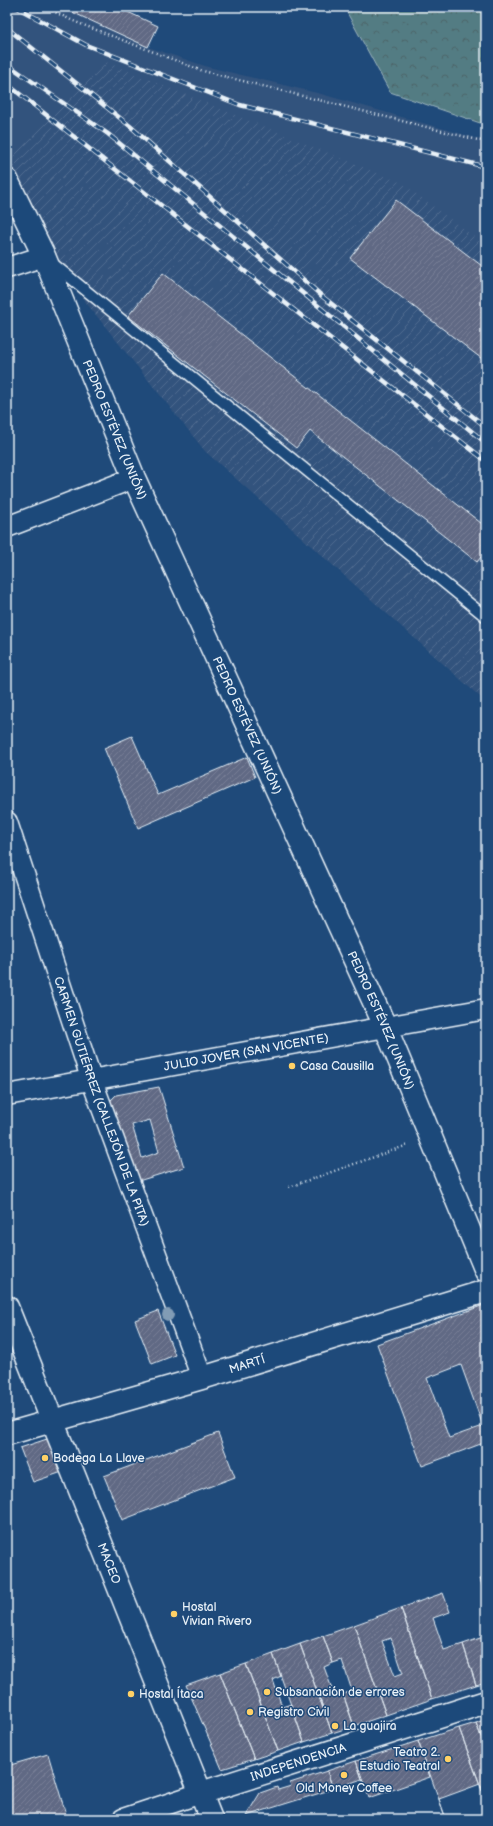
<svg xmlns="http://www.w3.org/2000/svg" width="493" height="1826" font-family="'Balsamiq Sans',sans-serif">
<defs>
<pattern id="industrial-furrows" width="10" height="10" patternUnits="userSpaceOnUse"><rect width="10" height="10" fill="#33537d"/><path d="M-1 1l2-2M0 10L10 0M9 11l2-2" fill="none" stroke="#516c90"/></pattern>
<pattern id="forest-crowns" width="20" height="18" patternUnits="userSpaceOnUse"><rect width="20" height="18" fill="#537c83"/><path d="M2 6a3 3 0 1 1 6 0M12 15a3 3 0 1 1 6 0" fill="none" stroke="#4d6569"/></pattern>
<pattern id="building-hatch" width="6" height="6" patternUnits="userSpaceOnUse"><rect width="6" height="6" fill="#616984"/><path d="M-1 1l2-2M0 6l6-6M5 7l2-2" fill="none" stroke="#787f96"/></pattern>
</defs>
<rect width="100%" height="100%" fill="#1f4a7a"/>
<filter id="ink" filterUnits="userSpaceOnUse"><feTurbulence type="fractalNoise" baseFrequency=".025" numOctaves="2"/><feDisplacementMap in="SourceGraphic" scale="8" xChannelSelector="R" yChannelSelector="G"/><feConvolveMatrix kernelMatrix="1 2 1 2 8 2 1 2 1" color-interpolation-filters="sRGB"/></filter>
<g filter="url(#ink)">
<!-- built -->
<path fill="#33537d" d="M7,7h54l87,40 60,20 113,27 165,47v561l-281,-251 -198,-295 3,-4 -3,-3z"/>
<!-- industrial -->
<path fill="url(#industrial-furrows)" d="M101,60l301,123 84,63v456l-281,-251 -198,-247v-48z"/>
<!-- forest -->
<path fill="url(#forest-crowns)" stroke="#9eb6be" d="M344,7h142v118l-96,-33z"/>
<!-- building -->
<path fill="url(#building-hatch)" stroke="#e8f1f8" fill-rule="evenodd" d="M61,7h56l41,19 -10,21z
M396,200l90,69v93l-136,-104z
M163,273l323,254v24l-9,11 -167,-131 -14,17 -168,-132z
M132,736l26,59 89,-38 8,20 -117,51 -34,-80z
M159,1087l25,80 -49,15 -25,-81 6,-6zM150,1120l9,32 -17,6 -10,-33z
M484,1305l2,4v133l-64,24 -45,-122zM461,1365l22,61 -34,12 -22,-60z
M158,1311l17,44 -23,9 -17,-44z
M218,1433l17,44 -113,43 -18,-44z
M56,1436l15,33 -38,13 -13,-34z
M486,1577v20l-6,-18z
M443,1593l7,19 -17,6 11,32 19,-6 13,41 -44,14 -31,-91z
M401,1608l31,91 -46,16 -32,-90zM391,1638l12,35 -8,3 -13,-35z
M354,1625l32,90 -32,11 -11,-32 9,-3 -10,-31 -9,3 -10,-27z
M323,1636l10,27 -9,4 11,30 8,-3 11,32 -22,7 -32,-89z
M486,1636v46l-10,3 -13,-41z
M300,1644l32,89 -28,9 -31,-88z
M273,1654l8,22 -8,4 9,27 9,-3 13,38 -26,9 -32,-87z
M246,1664l32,87 -24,8 -34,-86z
M220,1673l34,86 -32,10 -36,-84z
M486,1719v31l-10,-27z
M476,1723l10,27v51l-27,-73z
M459,1728l27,73v18h-40l-28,-78z
M418,1741l12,36 -61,21 -13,-37z
M48,1754l19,64 -60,1v-53z
M356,1761l6,18 -29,10 -6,-18z
M327,1771l6,18 -87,27 14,-23 17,-6 1,3 13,-4 -1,-3z
M480,1784l6,17v18h-40l-7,-20z"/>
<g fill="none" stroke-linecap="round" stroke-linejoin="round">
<defs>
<path id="lane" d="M51,262l435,355"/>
<g id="street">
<path d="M7,268l37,-12"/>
<path d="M7,527l127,-49"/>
<path id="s1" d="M7,822l85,259 110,297"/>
<path id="s2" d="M7,1095l479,-86"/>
<path d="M123,1819l78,-26"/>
</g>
<g id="secondary">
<path id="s3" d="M7,180l37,76 90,222 251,548 101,245"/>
<path id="s4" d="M7,1307l204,512"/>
<path id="s5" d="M7,1434l195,-56 284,-87"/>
<path id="s6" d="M201,1793l285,-91"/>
</g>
</defs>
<!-- lane casing -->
<use href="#lane" stroke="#e8f1f8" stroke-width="13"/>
<!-- street casing -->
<use href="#street" stroke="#e8f1f8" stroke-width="23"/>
<!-- secondary casing -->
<use href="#secondary" stroke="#e8f1f8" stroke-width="25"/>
<!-- path -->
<path stroke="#e8f1f8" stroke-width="2.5" stroke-dasharray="1 3" stroke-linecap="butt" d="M45,7l28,14 130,50 283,71
M289,1187l119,-42"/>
<!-- lane -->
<use href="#lane" stroke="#1f4a7a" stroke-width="10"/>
<!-- street -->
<use href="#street" stroke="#1f4a7a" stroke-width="20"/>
<!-- secondary -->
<use href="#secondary" stroke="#1f4a7a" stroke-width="22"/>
<defs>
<path id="rail" d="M16,7l70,38 154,60 246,62
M7,28l123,98 193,171 163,130
M7,64l101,70 378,309
M7,84l479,377"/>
</defs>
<!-- rail casing -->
<use href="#rail" stroke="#e8f1f8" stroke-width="4.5"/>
<!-- rail -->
<use href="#rail" stroke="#1f4a7a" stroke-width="3" stroke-dasharray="9" stroke-linecap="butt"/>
</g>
<!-- trees -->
<circle fill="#819cb5" cx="168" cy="1315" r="6"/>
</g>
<!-- markers -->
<g fill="#ffd166" stroke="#1f4a7a" stroke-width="1.5">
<circle cx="292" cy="1066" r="4"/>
<circle cx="45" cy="1458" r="4"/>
<circle cx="174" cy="1614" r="4"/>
<circle cx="267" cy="1692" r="4"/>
<circle cx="131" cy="1694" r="4"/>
<circle cx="250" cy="1712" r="4"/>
<circle cx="335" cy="1726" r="4"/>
<circle cx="448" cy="1759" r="4"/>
<circle cx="344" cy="1775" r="4"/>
</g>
<g text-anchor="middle" stroke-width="3" stroke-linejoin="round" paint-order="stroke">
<!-- street labels -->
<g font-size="12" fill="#e8f1f8" stroke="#1f4a7a">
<text dy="4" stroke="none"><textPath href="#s3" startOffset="272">PEDRO ESTÉVEZ (UNIÓN)</textPath></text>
<text dy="4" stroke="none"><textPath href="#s3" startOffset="596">PEDRO ESTÉVEZ (UNIÓN)</textPath></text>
<text dy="4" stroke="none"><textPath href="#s3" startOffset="920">PEDRO ESTÉVEZ (UNIÓN)</textPath></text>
<text dy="4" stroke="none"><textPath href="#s2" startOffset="243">JULIO JOVER (SAN VICENTE)</textPath></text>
<text dy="4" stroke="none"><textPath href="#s1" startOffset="295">CARMEN GUTIÉRREZ (CALLEJÓN DE LA PITA)</textPath></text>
<text dy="4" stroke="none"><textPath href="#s5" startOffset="250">MARTÍ</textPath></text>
<text dy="4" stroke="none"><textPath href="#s4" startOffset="276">MACEO</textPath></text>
<text dy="4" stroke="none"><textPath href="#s6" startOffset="102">INDEPENDENCIA</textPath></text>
</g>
<!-- poi labels -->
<g font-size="12" fill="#e8f1f8" stroke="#1f4a7a" text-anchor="start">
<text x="300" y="1070">Casa Causilla</text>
<text x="53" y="1462">Bodega La Llave</text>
<text x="182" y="1611">Hostal<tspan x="182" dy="14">Vivian Rivero</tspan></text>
<text x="275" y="1696">Subsanación de errores</text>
<text x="139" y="1698">Hostal Ítaca</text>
<text x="258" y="1716">Registro Civil</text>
<text x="343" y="1730">La guajira</text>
<text x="440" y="1756" text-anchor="end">Teatro 2.<tspan x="440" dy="14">Estudio Teatral</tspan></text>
<text x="344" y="1792" text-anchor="middle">Old Money Coffee</text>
</g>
</g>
<!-- margin -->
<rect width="493" height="1826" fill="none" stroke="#1f4a7a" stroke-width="24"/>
<rect x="12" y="12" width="469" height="1802" fill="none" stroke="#e8f1f8" stroke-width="1.5" filter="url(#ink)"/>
</svg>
